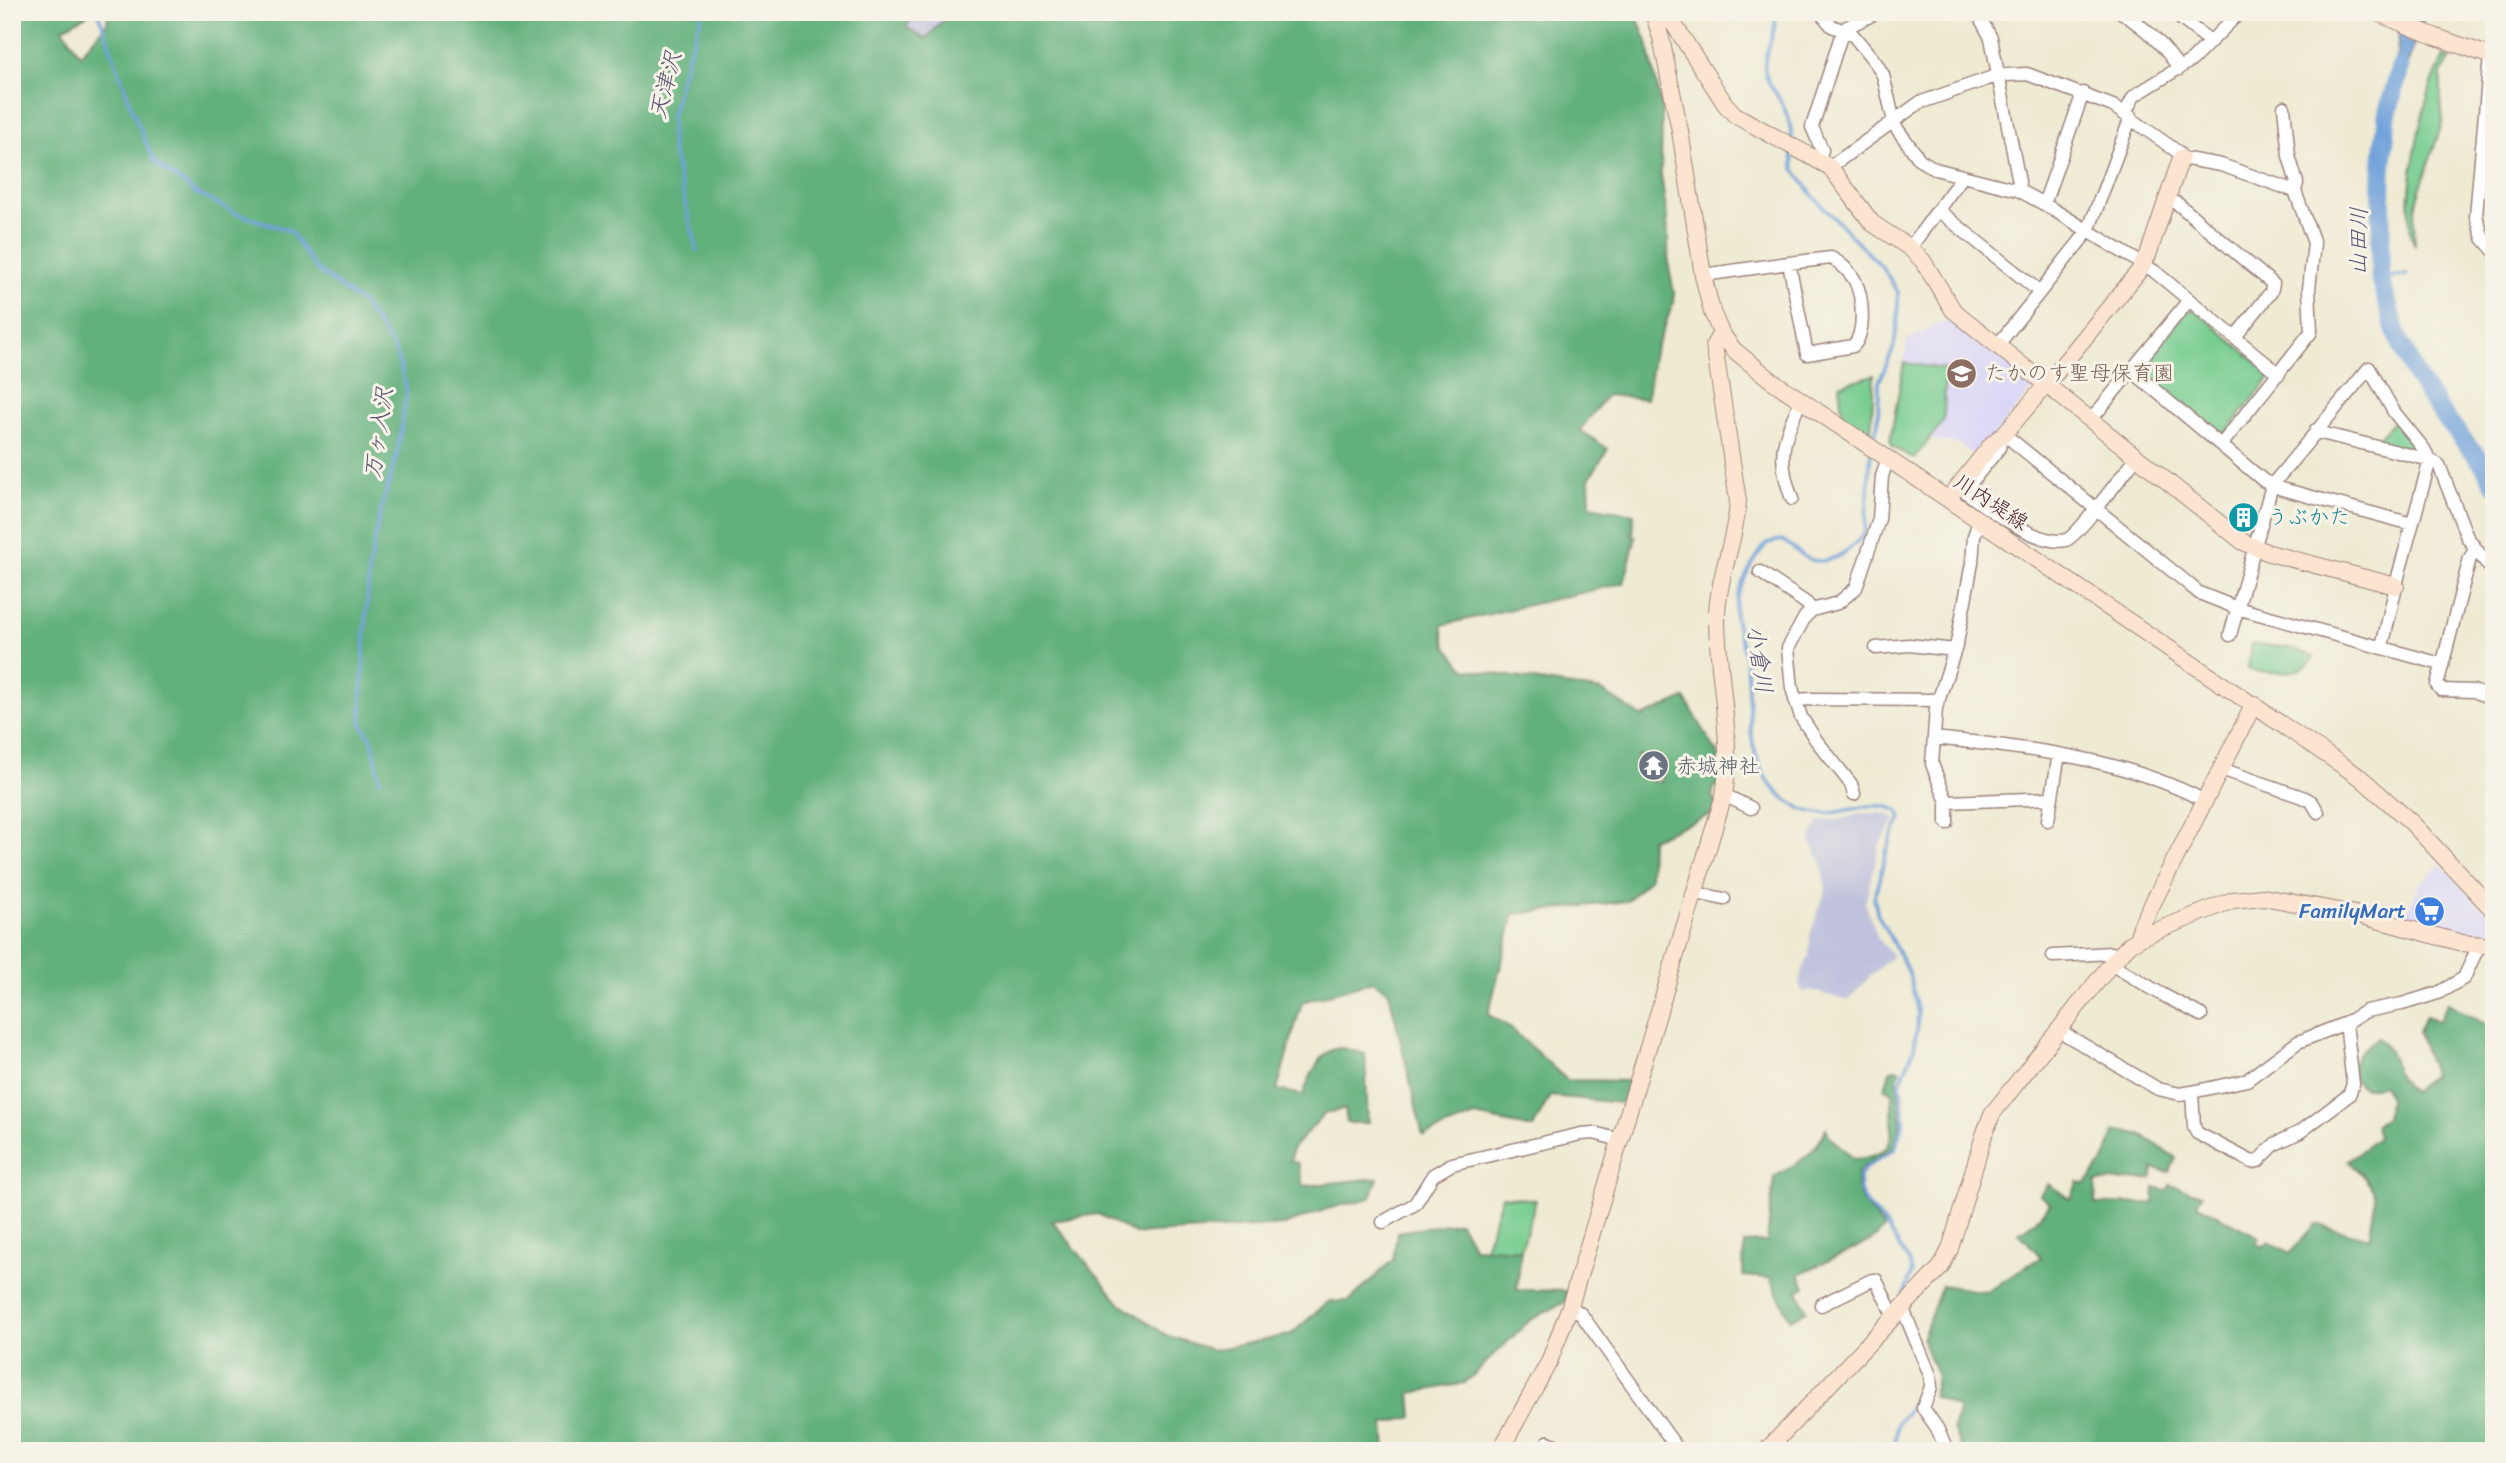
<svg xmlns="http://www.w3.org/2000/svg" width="2506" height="1463" font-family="Sriracha,'Klee One',sans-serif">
<rect width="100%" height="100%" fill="#f7f3e8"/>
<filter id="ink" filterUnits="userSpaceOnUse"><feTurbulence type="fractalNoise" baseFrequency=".0143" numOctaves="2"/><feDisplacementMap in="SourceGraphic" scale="14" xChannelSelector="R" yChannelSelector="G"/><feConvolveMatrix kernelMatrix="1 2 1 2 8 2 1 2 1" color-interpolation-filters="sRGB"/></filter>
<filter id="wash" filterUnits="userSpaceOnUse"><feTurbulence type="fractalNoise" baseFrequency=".00686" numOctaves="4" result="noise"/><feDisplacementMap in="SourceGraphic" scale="28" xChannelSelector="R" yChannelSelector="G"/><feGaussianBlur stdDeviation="1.57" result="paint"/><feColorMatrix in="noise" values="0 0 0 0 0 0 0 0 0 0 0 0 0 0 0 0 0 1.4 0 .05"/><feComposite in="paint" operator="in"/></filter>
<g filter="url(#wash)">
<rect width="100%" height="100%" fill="#efead2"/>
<!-- built -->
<path fill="#dad6f7" d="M1950,318l82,64 1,6 -57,69 -15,-12 -30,-6 13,-19 -40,-57 3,-23z
M2441,864l53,56v20l-30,-2 -63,-16 20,-39z"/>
<!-- industrial -->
<path fill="#c0c2dd" d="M916,12h35l-25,27 -20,-12z
M1862,813h23l11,6 -16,24 -15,60 13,35 15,18 -23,20 -22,25 -38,-11 -8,2 -3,-8 2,-11 8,-17 1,-21 16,-46 -5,-27 -11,-22 9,-19 24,-2z"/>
<!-- green -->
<path fill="#78cd91" stroke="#61765e" stroke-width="2" d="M2444,56l7,3 -10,14v29l2,18 -26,79 -3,17 1,30c-15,-30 3,-118 13,-150 4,-15 11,-28 16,-40z
M2490,102l4,11v60l-9,-3z
M2195,310l73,62 1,7 -45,56 -8,1 -74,-61v-9l45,-55z
M1904,363l41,6 -1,51 -30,39 -21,-12 -3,-6z
M1874,375l-3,59 -17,-10 -11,-3 -4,-36z
M2393,421l24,30 -43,-8z
M2251,644l40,4 23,8c-7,21 -42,16 -60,15l-6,-2z
M1502,1196l34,4 -15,50 -36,-2z"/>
<!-- forest -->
<path fill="#62b07b" stroke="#566853" stroke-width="2" fill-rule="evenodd" d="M12,12h80l-29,16 17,27 27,-32 1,-11h808l-10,15 20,12 25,-27h558c43,3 85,-1 127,2l11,28 15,66 -1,67 6,43 2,50 5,25 -1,11 -20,52 -6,43 -40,-4 -27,35 28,19 -19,30 1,27 44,8 -1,22 3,1 -12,46 -182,42 4,21 19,23 137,22 40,26 43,-19 35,60 -1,29h-5l-2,10 5,4 -5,13 -61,25 -1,39 -23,23 -113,13 -26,101 19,10 60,55 62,1 -8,22 -71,-7 -17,32 -58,-12 -52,20 -34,-144 -16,-11 -71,21 -25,88 26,5c6,-16 17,-48 39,-47 7,1 15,4 23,6l3,69h-21l-2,-14 -20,4 -33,36 -1,12 7,2 5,23 75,-8 -7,20 -44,11 -43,16 -149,9 -37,-20 -46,7 67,81 47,33 46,15 78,-15 38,-33 21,-1 44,-41 4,-28 63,-10 14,26 47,2 -4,40 51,1 -3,11 -35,18 -65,63 -54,10 2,24 -29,7 2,27h-1374zM1637,755l29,8 -5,19 -13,-3 -13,-11z
M2448,1003l46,26v422h-531l-10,-22 6,-21 -26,-12 4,-19 -15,-38 20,-54 44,7 55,-35 -22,-24 16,-12 15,-17 -10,-9 8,-11 22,15 8,-17 8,2 20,-27 8,-25c24,-5 43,14 62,26l-6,14 -17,-3 -1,10 -56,3 -1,22 59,-1 1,-15 13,2 2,-5 32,10 -5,9 62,33 -3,6 7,4 6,-6 21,12 26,-29 53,14c7,-45 14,-44 -21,-77l30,-23 -3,-13 11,-7 4,-20 -7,-13c-19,8 -34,0 -29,-23 3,-10 15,-19 24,-24 21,16 11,38 35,54l20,-18 -15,-42 7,-16 14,5z
M1894,1069l6,1 -3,8 4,43 -6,25 -36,24c-8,25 11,41 26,58l-14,13 -72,33 6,13 -7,4 9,20 -17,8 -20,-41 -27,-2 1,-33 23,-1 7,-65c24,-14 41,-22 52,-49l4,9 24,22c48,-3 37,-30 38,-68l-7,-3 5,-17z"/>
<!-- water -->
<path fill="#70a1da" stroke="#5d6082" stroke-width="2" d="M2401,12h25l-29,81 -7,-2 6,-27z"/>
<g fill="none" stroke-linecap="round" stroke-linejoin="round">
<!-- stream -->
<path stroke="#70a1da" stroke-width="3.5" d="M98,12l35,99 21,51 42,31 39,20 55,18 26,38 47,35 32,46 12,40 -10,65 -17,58 -11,56 -6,101 -2,52 11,18 8,40
M1776,12c1,24 -14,40 -11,59 1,10 7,16 12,24 8,13 15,31 15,47
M1792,153l2,16 20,28 68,70 16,25v27l-4,28 -15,35 -1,41 -5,18
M697,250l-25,-99 -1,-34 12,-47 20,-58
M2380,278l27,-3
M1871,452l-6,79c-10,17 -35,36 -56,28 -10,-4 -18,-14 -27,-19l-15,3c-14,17 -30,45 -32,67 -1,16 9,35 11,52 6,54 -5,116 54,146 36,17 65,-14 98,3l3,7 -12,25 -15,55 4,17 31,58 9,41 -4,35 -14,33 4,38 -9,29 -30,19 -6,8 1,15 7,14 16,16 25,39 4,12 -10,27
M1893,1451l5,-28 21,-27 5,-17 -24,-59"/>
<!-- river -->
<path stroke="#70a1da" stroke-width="19" d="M2400,68l-13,47 -5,57 -2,106 16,55 21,45 22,32 44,54 11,19"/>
</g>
</g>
<g filter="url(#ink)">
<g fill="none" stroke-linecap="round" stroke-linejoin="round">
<defs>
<path id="street" d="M1820,12l12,14 21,9 23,28 7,12 12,51 25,34 15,9 83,21 26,14 110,67 125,103
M1977,12l14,26 28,144 -1,8
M2121,12c24,16 43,32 58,57
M2172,12l38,29
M2490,56l-14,160 7,22 11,13
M2284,107l5,49 8,27 -2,8
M2125,113l9,-17 58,-36 48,-48
M1819,160l3,-10 -10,-23 28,-88 7,-12 31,-15
M1830,167l89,-64 74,-26 14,-2 20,-1 86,32 65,46 3,6 40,7 74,26 19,52 -5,46 2,43 -90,113
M2168,199l10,5 95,80 -2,8 -36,45
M2044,204l39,-111
M1939,211l101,81
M1910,248l52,-71
M1831,258c9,4 20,15 24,23 8,16 11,52 -2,65l-46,8 -18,-91z
M1703,275l86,-12
M1997,346l91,-115 43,-114
M2132,371l132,110 18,8 130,35
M2090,421l99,-121
M2316,430l5,3 109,27 9,5 28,72 27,36
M2136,458c-10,12 -59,79 -70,82 -25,7 -80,-32 -100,-48l3,-7 30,-37 5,-14 182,148 13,11 38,15 204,56
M1792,499c-16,-43 -9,-59 9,-99
M2475,550l-5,8 -33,127 4,5 33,1 20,9
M1760,572l46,31 6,7
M2230,635l42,-150 97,-117 25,44 30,37 6,11 -31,113 -17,74
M1876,648l33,-3 46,5
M1795,700l17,-1 125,1
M1934,738c92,10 187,19 271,63
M2221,769l84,29 7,4 6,10
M1854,794l-3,-10 -35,-44 -15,-23 -9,-29 -4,-40 17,-31 7,-7 26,-7 18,-15 23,-69 3,-43 6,-17
M1724,795l27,13
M1947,802l105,-4
M2048,820l11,-66
M1947,823v-21l-15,-38 4,-56 21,-65 15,-80 2,-27 6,-17
M1696,893l28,6
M2053,956l59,-3 7,2
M2111,964l52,31 38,20
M2058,1030l100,59 22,5 12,-2 55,-12 51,-38 48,-19 20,-12 36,-7 36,-11 26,-15 15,-33
M2192,1092l2,35 3,6 55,29 6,-1 17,-17 25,-12 49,-37 4,-11 -7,-61
M1383,1222l32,-18 18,-29 19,-11 129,-30 13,-1 26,7
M1821,1305l51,-25h4l18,37
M1570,1306l11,8 98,137
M1903,1309l27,66 1,12 -8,21 14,20 10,23
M1541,1451l7,-9 21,9"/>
<path id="secondary" d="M1653,12l8,26 19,93 23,144 9,37 9,21 13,17 37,30 590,398 51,45 82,88
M2375,12l61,25 58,20
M1654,15l19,8 52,81 10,11 95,52 42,56 38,25 13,13 30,49 290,232 26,11 127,33
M1948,499l44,-55 12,-10 42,-49 93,-114 9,-16 33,-97
M2137,939l4,-13 113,-222
M1500,1451l49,-89 21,-56 154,-511c10,-60 -8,-123 -7,-183 2,-38 19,-73 21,-111l-24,-156 7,-12
M1766,1451l175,-184 9,-18 34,-114 8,-21 119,-150 19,-20 16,-9 87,-35 30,-3 92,17 107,29 32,3"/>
</defs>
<!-- street casing -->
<use href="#street" stroke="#9c847e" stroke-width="15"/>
<!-- secondary casing -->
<use href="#secondary" stroke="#9c847e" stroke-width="18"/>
<!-- street -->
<use href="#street" stroke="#fff" stroke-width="12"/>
<!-- secondary -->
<use href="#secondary" stroke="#fce5d0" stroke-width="16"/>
</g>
</g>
<!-- icons -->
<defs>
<symbol id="school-disc" viewBox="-11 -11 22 22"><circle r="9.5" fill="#8d6e63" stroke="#f7f3e8"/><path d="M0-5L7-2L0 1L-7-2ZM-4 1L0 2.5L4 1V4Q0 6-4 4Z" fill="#fff"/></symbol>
<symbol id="building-disc" viewBox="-11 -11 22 22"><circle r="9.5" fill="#0f9aa8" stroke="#f7f3e8"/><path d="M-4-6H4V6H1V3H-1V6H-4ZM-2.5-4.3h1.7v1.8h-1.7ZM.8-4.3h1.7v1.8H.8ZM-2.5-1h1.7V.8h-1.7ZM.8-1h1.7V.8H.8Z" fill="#fff"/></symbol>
<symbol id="temple-disc" viewBox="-11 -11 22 22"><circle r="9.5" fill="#6b7280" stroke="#f7f3e8"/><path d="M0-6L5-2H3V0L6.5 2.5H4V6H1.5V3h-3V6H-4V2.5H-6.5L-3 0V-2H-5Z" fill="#fff"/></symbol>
<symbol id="supermarket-disc" viewBox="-11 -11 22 22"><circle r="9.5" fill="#3f7fe0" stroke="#f7f3e8"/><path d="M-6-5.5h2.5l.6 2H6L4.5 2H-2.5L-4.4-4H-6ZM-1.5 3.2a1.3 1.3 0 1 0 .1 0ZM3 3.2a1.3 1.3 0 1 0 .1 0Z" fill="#fff"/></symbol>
</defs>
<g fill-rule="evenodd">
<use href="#school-disc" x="1944" y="356" width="35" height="35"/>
<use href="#building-disc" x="2226" y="500" width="35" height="35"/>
<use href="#temple-disc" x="1636" y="748" width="35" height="35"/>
<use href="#supermarket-disc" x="2412" y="894" width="35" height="35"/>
</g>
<g text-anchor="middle" stroke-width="6" stroke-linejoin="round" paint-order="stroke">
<!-- education labels -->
<g font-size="21" fill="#785e54" stroke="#f7f3e8" text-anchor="start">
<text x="1985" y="380">たかのす聖母保育園</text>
</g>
<!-- street labels -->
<g font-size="21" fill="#4a1f2b" stroke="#f7f3e8">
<text transform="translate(1991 502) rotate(33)" y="7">川内堤線</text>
</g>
<!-- culture labels -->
<g font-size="21" fill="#0d838f" stroke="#f7f3e8" text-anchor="start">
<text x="2267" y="524">うぶかた</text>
</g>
<!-- worship labels -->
<g font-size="21" fill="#5b616d" stroke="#f7f3e8" text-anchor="start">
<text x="1676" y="773">赤城神社</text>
</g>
<!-- shop labels -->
<g font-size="21" fill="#366cbe" stroke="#f7f3e8" text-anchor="end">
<text x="2406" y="918">FamilyMart</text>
</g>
<!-- water labels -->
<g font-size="23" font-style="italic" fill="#595371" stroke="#f7f3e8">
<text transform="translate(665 85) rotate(-76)" y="8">天津沢</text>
<text transform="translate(2358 241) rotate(-89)" y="8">山田川</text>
<text transform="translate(378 433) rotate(-82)" y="8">万ヶ入沢</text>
<text transform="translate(1760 659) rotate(82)" y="8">小倉川</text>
</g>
</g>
<!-- margin -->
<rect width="2506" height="1463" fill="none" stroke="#f7f3e8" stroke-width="42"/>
</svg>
